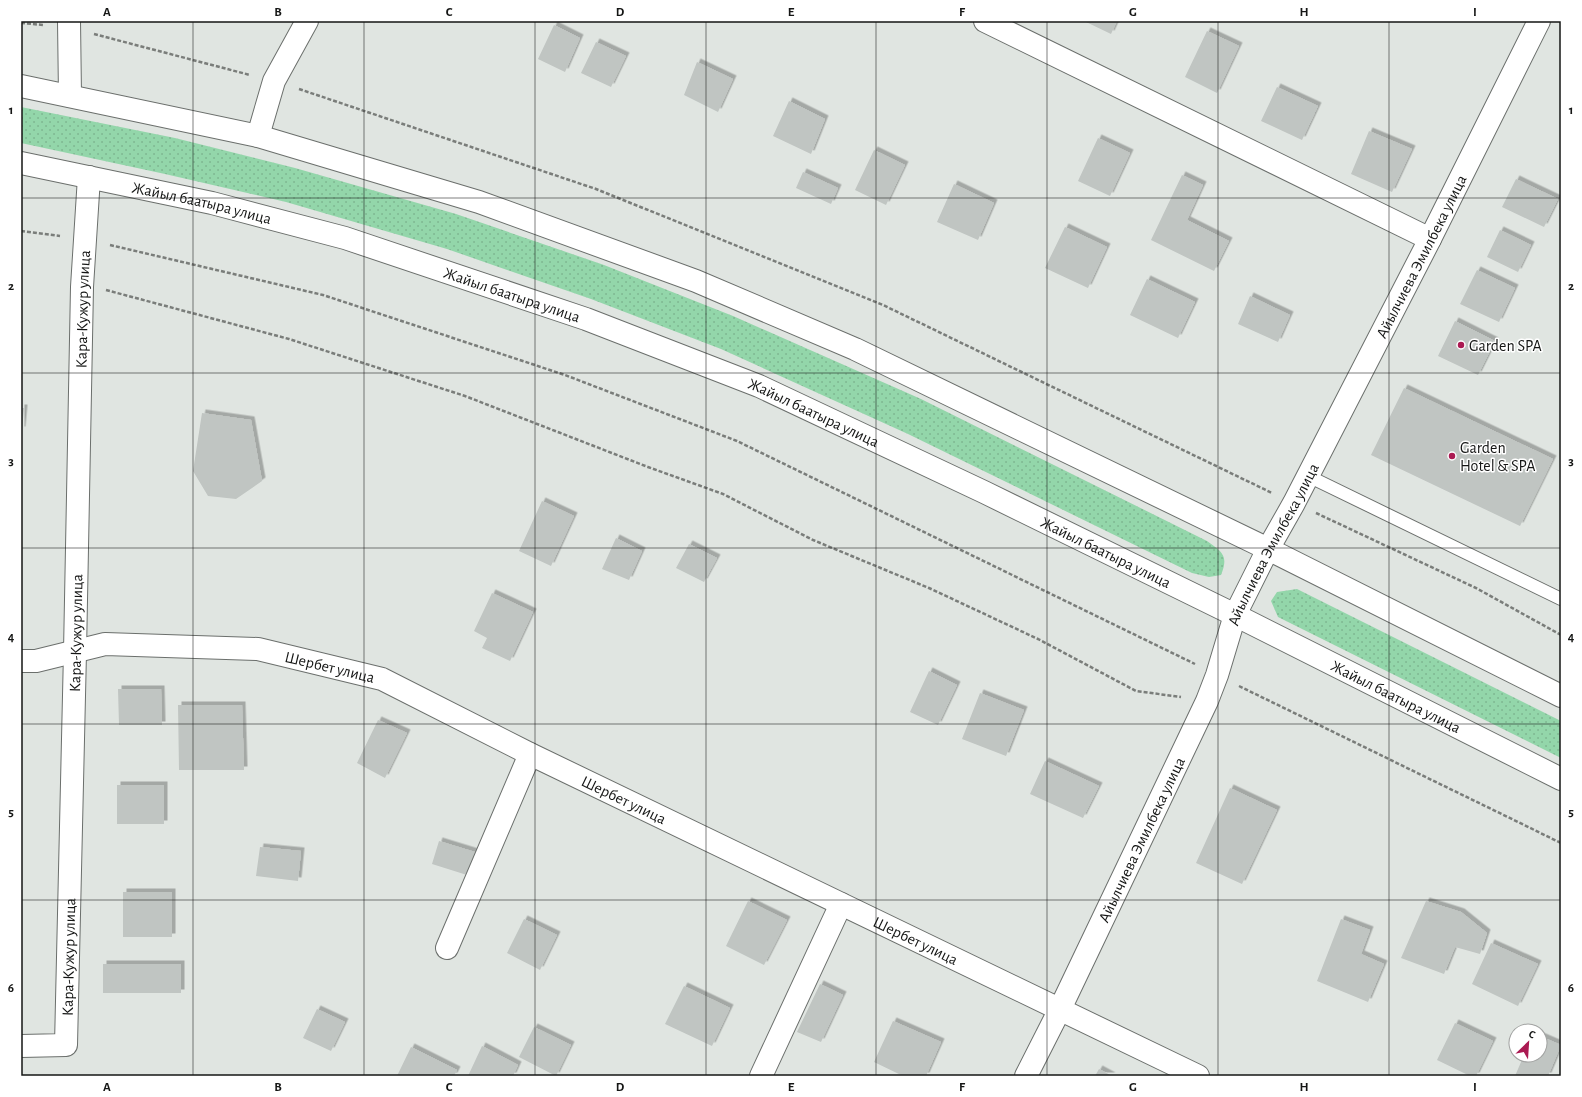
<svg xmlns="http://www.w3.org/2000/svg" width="1582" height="1097" font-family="'Alegreya Sans',sans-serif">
<defs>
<pattern id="green-dots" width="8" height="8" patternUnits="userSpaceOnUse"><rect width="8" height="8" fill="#93d6aa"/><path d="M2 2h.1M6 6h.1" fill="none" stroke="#7eb791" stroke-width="1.8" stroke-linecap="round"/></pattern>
<filter id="shadow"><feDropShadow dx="3.5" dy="-3.5" stdDeviation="0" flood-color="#0004"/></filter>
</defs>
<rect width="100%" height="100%" fill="#e0e5e1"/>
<!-- green -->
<path fill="url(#green-dots)" d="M21,107l154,31 120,30 161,46 148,51 129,51 188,83 286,142c15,11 22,14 14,34l-12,2 -17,-4 -284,-139 -187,-85 -130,-50 -144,-50 -161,-47 -121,-28 -144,-31z
M1297,589l264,132v37l-283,-141 -7,-16 6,-9z"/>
<!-- building -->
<path fill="#c0c5c2" filter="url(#shadow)" d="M1084,21h33l-6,13z
M554,25l26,13 -15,34 -27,-13z
M1207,31l32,15 -22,47 -32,-16z
M596,42l30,14 -15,31 -30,-14z
M697,62l36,17 -15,33 -34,-17z
M1277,87l41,19 -16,34 -41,-19z
M789,101l36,18 -14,35 -38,-18z
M1369,131l43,18 -20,43 -41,-18z
M1098,138l32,15 -20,43 -32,-15z
M874,150l31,15 -19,40 -31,-15z
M803,172l35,16 -7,16 -35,-16z
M1182,175l21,10 -16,35 42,21 -15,30 -63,-31z
M1516,179l42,20 -14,28 -42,-20z
M954,184l40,19 -16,37 -41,-18z
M1065,227l42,20 -19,41 -43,-20z
M1500,230l31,15 -13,27 -31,-15z
M1477,270l38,18 -16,34 -39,-18z
M1147,279l48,23 -17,36 -48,-23z
M1250,296l40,19 -12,27 -40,-18z
M1455,321l40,20 -17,34 -40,-19z
M1404,388l149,71 -33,67 -149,-71z
M21,408h3l-2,22h-1z
M202,413l49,7 11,61 -26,18 -28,-3 -15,-25z
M542,501l32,15 -23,50 -32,-15z
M616,538l26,13 -13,29 -27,-11z
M689,544l28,14 -13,24 -28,-14z
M492,593l41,19 -23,49 -28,-13 5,-10 -13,-7z
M929,671l28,14 -19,40 -28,-13z
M118,689h43l1,36h-43z
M980,693l44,17 -18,46 -44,-17z
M178,705h64l2,65h-65z
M378,720l29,13 -22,45 -28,-15z
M1045,761l54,25 -16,32 -53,-24z
M117,785h47v39h-47z
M1230,788l47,22 -35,74 -46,-21z
M439,841l36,11 -8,23 -35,-11z
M260,847l41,4 -3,30 -42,-5z
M123,892h49v45h-49z
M748,901l39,19 -23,45 -38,-19z
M1426,901l35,11 26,21 -7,21 -25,-7 -11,27 -43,-16z
M524,919l33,16 -17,35 -33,-17z
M1341,919l29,11 -9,24 23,10 -16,38 -51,-21z
M1491,943l47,21 -20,42 -46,-22z
M103,964h78v29h-78z
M820,984l23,11 -22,47 -24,-10z
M684,986l46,22 -18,38 -47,-22z
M317,1009l28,13 -14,29 -28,-13z
M893,1021l48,21 -15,34h-23l-29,-14z
M1455,1023l38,18 -17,35h-6l-33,-16z
M534,1027l37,18 -15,31 -37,-19z
M1540,1036l21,9 -13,31h-33l9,-21h16z
M482,1046l36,19 -5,11h-45z
M411,1047l46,23 -3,6h-57z
M1099,1069l13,7h-17z"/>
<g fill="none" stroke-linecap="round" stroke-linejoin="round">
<defs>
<path id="lane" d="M1308,476l253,123"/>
<g id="street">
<path d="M69,21l1,75"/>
<path d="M985,21l445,218"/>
<path d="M258,136l16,-55 33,-60"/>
<path id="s1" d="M21,661h15l69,-17 153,5 124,30 148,75 668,322"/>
<path d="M447,948l83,-194"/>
<path id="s2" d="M21,1046l45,-1 9,-393 7,-365 7,-110"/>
<path d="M761,1076l80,-172"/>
<path id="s3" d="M1026,1076l34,-67 147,-308 10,-26 18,-60 33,-66 26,-46 136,-264 109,-218"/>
</g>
<g id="primary">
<path d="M21,86l237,50 221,66 217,79 159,68 413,200 293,147"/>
<path id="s4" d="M21,163l191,40 133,35 241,81 173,67 225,106 251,123 326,164"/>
</g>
</defs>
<!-- lane casing -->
<use href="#lane" stroke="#6b6f6c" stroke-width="14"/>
<!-- street casing -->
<use href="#street" stroke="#6b6f6c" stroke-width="24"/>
<!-- primary casing -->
<use href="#primary" stroke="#6b6f6c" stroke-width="24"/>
<!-- path -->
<path stroke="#7a7d7a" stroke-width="2.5" stroke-dasharray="4 2" stroke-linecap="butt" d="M21,23l23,2
M94,34l156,41
M299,89l297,100 287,116 389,188
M21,231l39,5
M110,245l213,50 242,80 172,66 458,223
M106,290l183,49 176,57 183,71 75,27 90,46 116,48 109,51 98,52 45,6
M1316,513l160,75 85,47
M1239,686l322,157"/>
<!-- lane -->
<use href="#lane" stroke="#fff" stroke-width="12"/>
<!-- street -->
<use href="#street" stroke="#fff" stroke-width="22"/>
<!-- primary -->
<use href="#primary" stroke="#fff" stroke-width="22"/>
</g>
<!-- grid -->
<path fill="none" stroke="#151615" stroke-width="1" stroke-opacity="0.55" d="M193,21v1055M364,21v1055M535,21v1055M706,21v1055M876,21v1055M1047,21v1055M1218,21v1055M1389,21v1055M21,198h1540M21,373h1540M21,548h1540M21,724h1540M21,900h1540"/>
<!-- markers -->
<g fill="#ab1a52" stroke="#fff" stroke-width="1.5">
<circle cx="1461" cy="345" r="4"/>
<circle cx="1452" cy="456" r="4"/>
</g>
<g text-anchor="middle" stroke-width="3" stroke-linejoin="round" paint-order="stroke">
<!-- street labels -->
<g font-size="16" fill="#151615" stroke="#fff">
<text dy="6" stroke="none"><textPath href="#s4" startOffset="185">Жайыл баатыра улица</textPath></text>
<text dy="6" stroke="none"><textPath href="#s3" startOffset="911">Айылчиева Эмилбека улица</textPath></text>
<text dy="6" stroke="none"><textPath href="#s4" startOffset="509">Жайыл баатыра улица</textPath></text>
<text dy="6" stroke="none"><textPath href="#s2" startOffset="781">Кара-Кужур улица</textPath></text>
<text dy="6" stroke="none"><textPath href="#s4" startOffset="833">Жайыл баатыра улица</textPath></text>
<text dy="6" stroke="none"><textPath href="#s3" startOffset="587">Айылчиева Эмилбека улица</textPath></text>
<text dy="6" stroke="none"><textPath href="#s4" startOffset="1157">Жайыл баатыра улица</textPath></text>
<text dy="6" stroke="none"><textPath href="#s2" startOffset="457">Кара-Кужур улица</textPath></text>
<text dy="6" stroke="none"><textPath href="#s1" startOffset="313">Шербет улица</textPath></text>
<text dy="6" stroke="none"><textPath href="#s4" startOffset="1481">Жайыл баатыра улица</textPath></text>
<text dy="6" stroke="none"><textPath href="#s1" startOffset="637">Шербет улица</textPath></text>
<text dy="6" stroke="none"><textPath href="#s3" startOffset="263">Айылчиева Эмилбека улица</textPath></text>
<text dy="6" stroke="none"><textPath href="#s1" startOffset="961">Шербет улица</textPath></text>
<text dy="6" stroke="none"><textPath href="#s2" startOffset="133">Кара-Кужур улица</textPath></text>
</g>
<!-- poi labels -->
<g font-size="16" fill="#151615" stroke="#fff" text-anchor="start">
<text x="1469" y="351">Garden SPA</text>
<text x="1460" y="453">Garden<tspan x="1460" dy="18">Hotel &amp; SPA</tspan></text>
</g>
</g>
<!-- border -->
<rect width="1582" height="1097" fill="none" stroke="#ffffff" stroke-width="44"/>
<!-- north arrow -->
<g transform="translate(1528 1043) rotate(25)"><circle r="19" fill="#ffffff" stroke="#a1a2a1"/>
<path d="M0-3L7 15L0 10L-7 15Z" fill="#ab1a52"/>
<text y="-6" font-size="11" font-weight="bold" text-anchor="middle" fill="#151615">С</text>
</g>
<rect x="22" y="22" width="1538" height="1053" fill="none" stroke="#151615" stroke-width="1.5"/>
<g font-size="13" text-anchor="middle" font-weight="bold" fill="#151615">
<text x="107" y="16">A</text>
<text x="278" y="16">B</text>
<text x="449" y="16">C</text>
<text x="620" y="16">D</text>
<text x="791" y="16">E</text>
<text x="962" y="16">F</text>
<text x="1133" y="16">G</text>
<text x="1304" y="16">H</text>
<text x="1475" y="16">I</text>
<text x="11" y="114">1</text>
<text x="1571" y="114">1</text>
<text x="11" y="290">2</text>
<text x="1571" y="290">2</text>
<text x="11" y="465">3</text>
<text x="1571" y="465">3</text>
<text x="11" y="641">4</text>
<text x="1571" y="641">4</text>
<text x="11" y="816">5</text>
<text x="1571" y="816">5</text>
<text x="11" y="992">6</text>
<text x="1571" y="992">6</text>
<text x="107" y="1091">A</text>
<text x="278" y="1091">B</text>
<text x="449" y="1091">C</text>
<text x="620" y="1091">D</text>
<text x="791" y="1091">E</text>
<text x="962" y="1091">F</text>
<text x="1133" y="1091">G</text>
<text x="1304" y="1091">H</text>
<text x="1475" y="1091">I</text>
</g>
</svg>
